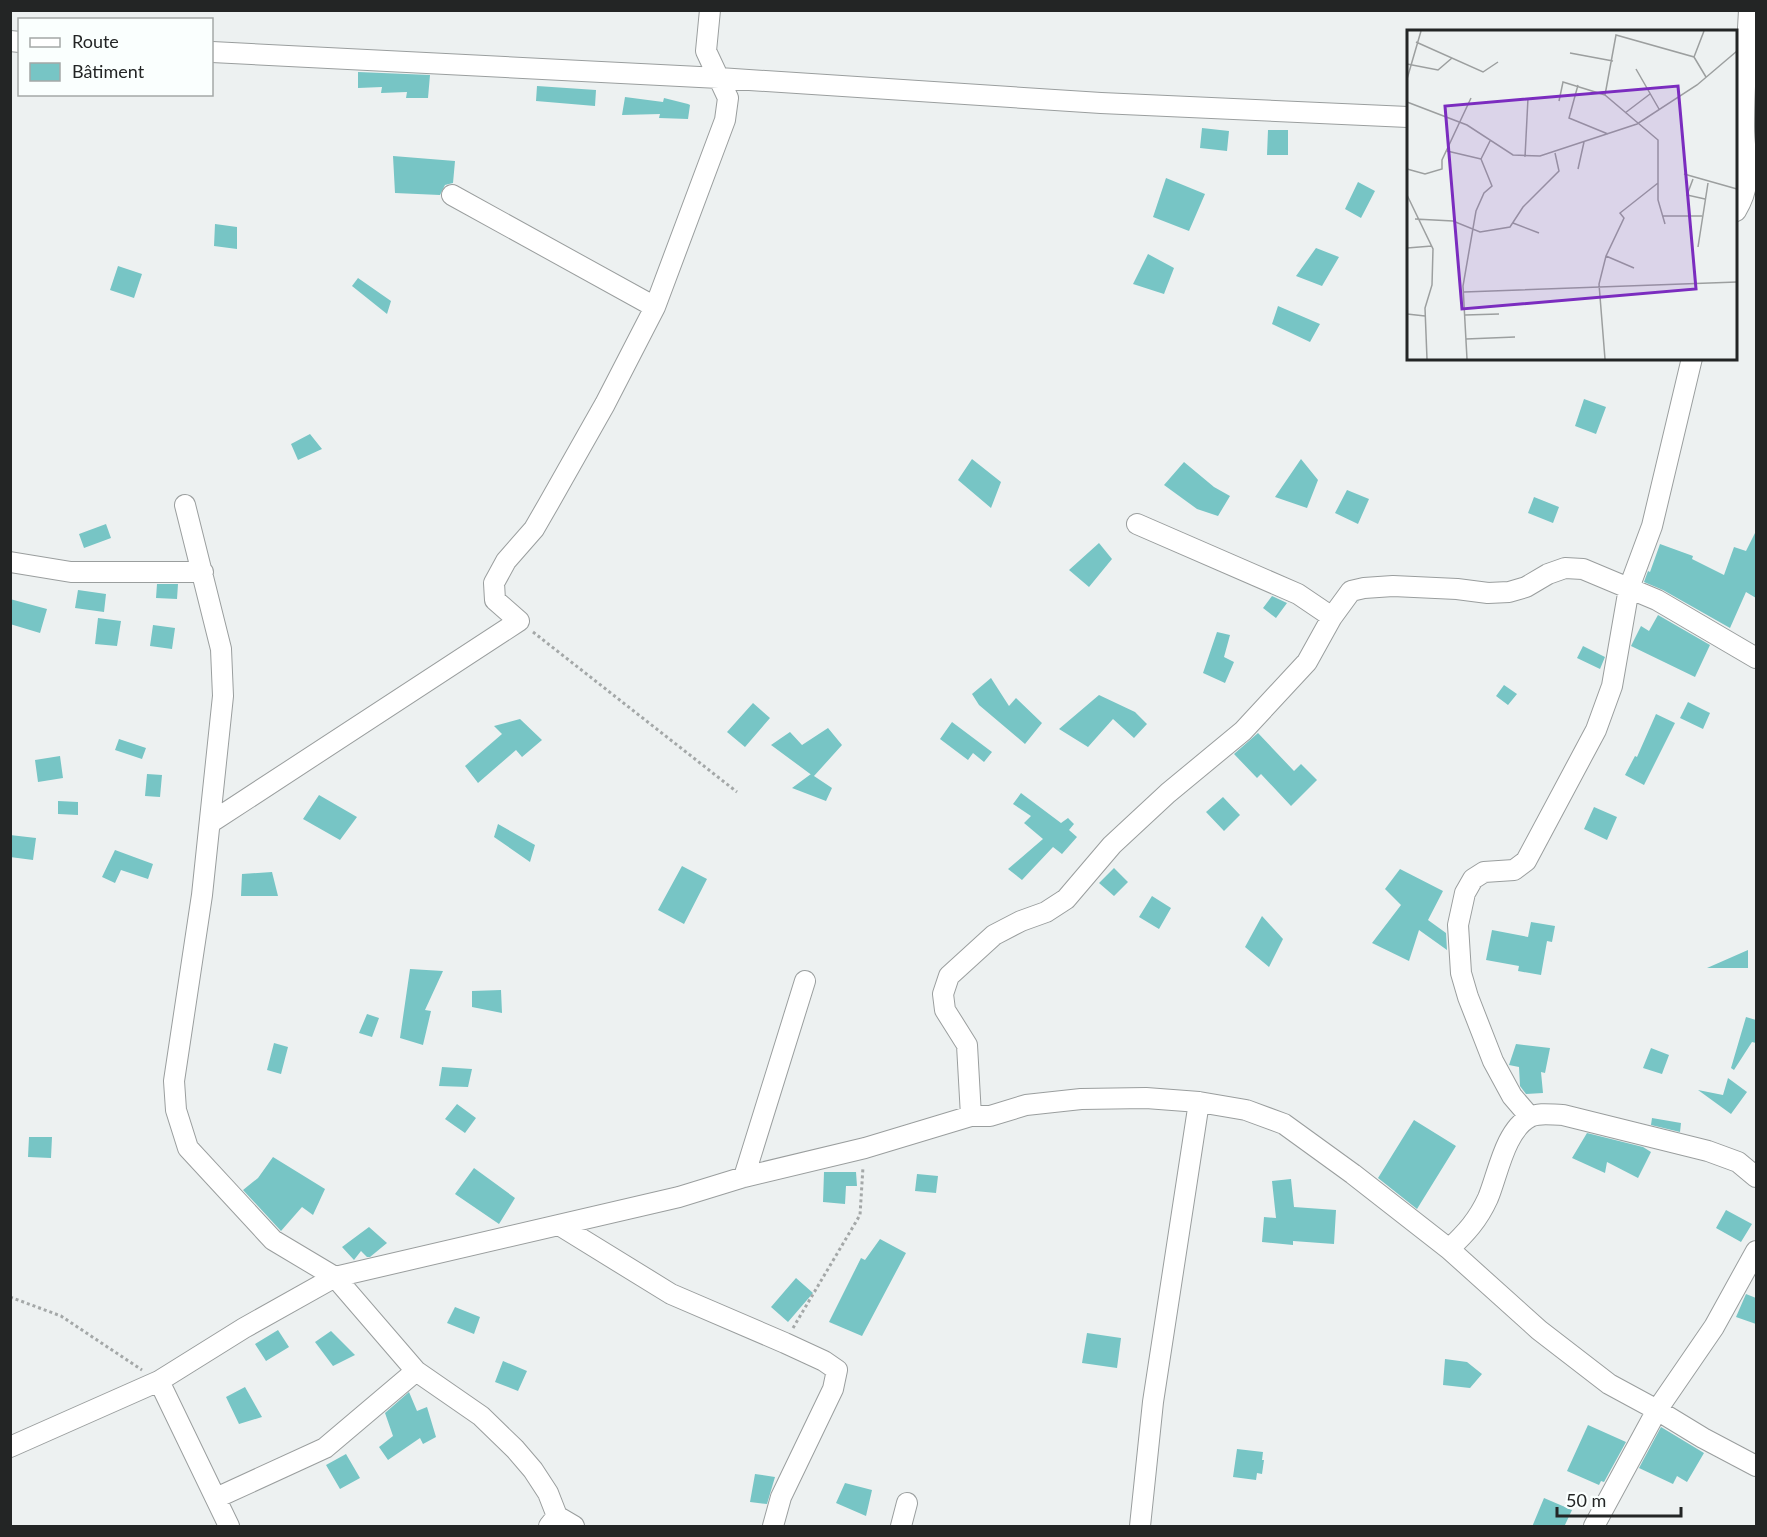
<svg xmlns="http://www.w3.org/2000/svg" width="1767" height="1537" font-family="Lato,sans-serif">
<rect width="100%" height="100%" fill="#edf1f1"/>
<!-- building -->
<path fill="#77c5c5" d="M358,72l72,3 -2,23h-22l1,-6 -26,1 1,-6 -24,1z
M537,86l59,4 -1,16 -59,-5z
M625,97l38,5 1,-4 24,6 2,1 -2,14 -29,-1 1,-4 -38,1z
M1202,128l27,3 -2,20 -27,-3z
M1268,130h20v25h-21z
M393,156l62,5 -2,22 -8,2 -5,10 -45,-2z
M1166,178l39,16 -16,37 -36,-14z
M1358,182l17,9 -14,27 -16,-9z
M215,224l22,3v22l-23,-3z
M1316,248l23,9 -17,29 -26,-10z
M1148,254l26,14 -10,26 -31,-10z
M118,266l24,8 -8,24 -24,-8z
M358,278l33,23 -4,13 -35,-28z
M1278,306l42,18 -10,18 -38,-18z
M1584,399l22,8 -10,27 -21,-8z
M310,434l12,15 -24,11 -7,-16z
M972,459l29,23 -10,26 -33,-28z
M1301,459l17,21 -11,28 -32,-11z
M1184,462l30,25 16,9 -12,20 -21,-7 -33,-24z
M1347,490l22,9 -11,25 -23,-11z
M1534,497l25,10 -6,16 -25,-10z
M106,524l5,14 -27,10 -5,-14z
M1756,531v67l-10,-6 -16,36 -67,-38 -19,-8 4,-11 2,1 10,-28 33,12 -1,3 32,16 10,-28 12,4z
M1099,543l13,16 -23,28 -20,-17z
M157,584h21l-1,15 -21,-1z
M78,590l28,4 -2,18 -29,-4z
M1272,596l15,7 -11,15 -13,-10z
M10,599l37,10 -7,24 -30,-9z
M1658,615l52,30 -15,32 -64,-31 10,-20 8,5z
M98,618l23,3 -4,25 -22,-2z
M153,625l22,3 -3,21 -22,-3z
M1217,632l13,3 -6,22 10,5 -9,21 -22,-10z
M1583,646l22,11 -5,12 -23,-11z
M991,678l18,28 7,-8 26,25 -17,21 -46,-39 -7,-11z
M1504,685l13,9 -9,11 -12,-9z
M1099,695l36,17 12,12 -13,14 -21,-19 -25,28 -29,-18z
M1688,702l22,11 -7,16 -23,-11z
M753,703l17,15 -25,29 -18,-15z
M1656,714l19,9 -31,62 -19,-10 10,-19 2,1z
M520,719l22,21 -20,17 -6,-7 -38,33 -13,-17 37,-32 -8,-8z
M952,722l40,30 -8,10 -11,-9 -5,7 -28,-21z
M828,728l14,17 -28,31 18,12 -6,13 -34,-13 19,-14 2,2 -42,-31 19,-13 12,13z
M1258,733l36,38 7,-7 16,16 -26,26 -30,-32 -4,4 -23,-24z
M119,739l27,9 -4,11 -27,-9z
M60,756l3,22 -25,4 -3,-22z
M147,774l15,1 -2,22 -15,-1z
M1021,793l40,30 7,-5 6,6 -5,6 8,7 -15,17 -9,-7 -31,33 -14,-11 35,-30 -19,-16 7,-7 -18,-12z
M319,795l38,22 -17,23 -37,-21z
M1223,797l17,18 -16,16 -18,-19z
M58,801l20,1v13l-20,-1z
M1594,807l23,10 -10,23 -23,-11z
M498,824l37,21 -5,17 -36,-25z
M10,835l26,3 -3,22 -23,-3z
M115,850l38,14 -5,15 -27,-9 -6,13 -13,-6z
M682,866l25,13 -23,45 -26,-14z
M1114,868l14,14 -14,14 -15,-13z
M1400,869l43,22 -15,29 18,13 1,17 -28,-20 -10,31 -37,-18 29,-38 -16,-16z
M272,872l6,24h-37l1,-22z
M1152,896l19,12 -12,21 -20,-12z
M1262,916l21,23 -14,28 -24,-20z
M1531,922l24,4 -3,16 -5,-1 -6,34 -23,-4 1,-5 -33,-6 6,-30 36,7z
M1748,950v18h-41z
M410,969l33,2 -18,39 6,1 -8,34 -23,-7z
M501,990l1,23 -30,-6v-16z
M367,1014l12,4 -7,19 -13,-4z
M1746,1017l10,3v23l-4,-1 -18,28 -3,-2z
M274,1043l14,4 -7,27 -14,-4z
M1516,1044l34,4 -5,25 -4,-1 2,21 -17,1 -6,-8 -1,-19 -10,-2z
M1651,1048l18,7 -7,19 -19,-6z
M442,1067l30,2 -4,18 -29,-1z
M1728,1078l19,14 -16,22 -33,-24 25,5z
M457,1104l19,14 -11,15 -20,-14z
M1652,1118l29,5 -1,9 -29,-7z
M1414,1120l42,26 -39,63 -39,-31z
M1587,1133l56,14 8,5 -13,26 -31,-16 -2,11 -33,-15z
M29,1137h23l-1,21 -23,-1z
M273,1157l52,32 -12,26 -11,-8 -21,24 -38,-41 15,-12z
M474,1168l41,30 -16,26 -44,-30z
M824,1172h32l1,14h-11l-1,18 -22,-2z
M917,1174l21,2 -2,17 -21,-2z
M1291,1179l3,28 42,3 -2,34 -41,-3v4l-31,-3 2,-25 12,1 -4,-37z
M1726,1210l26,14 -11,18 -25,-14z
M369,1227l18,16 -17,14h-3l-6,-6 -7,9 -12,-13z
M880,1239l26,14 -44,83 -33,-14 32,-64 4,2z
M796,1278l17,15 -25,29 -17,-15z
M1746,1294l10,4v26l-20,-7z
M455,1307l25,10 -6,17 -27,-11z
M278,1330l11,17 -23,14 -11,-17z
M331,1331l24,24 -22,11 -18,-24z
M1087,1333l34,5 -4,30 -35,-5z
M1445,1359l22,3 15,12 -12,14 -27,-3z
M503,1361l24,10 -9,20 -23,-9z
M245,1387l17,30 -23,7 -13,-27z
M409,1392l8,19 10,-4 9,30 -13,7 -3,-6 -32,22 -9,-13 14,-11 -8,-23z
M1588,1425l38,17 -22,40 -3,-1 -2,4 -32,-14z
M1661,1427l43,26 -17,29 -10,-6 -4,8 -34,-16z
M1237,1449l26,3 -1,8h2l-2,14 -5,-1 -1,7 -23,-3z
M346,1454l14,24 -20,11 -14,-24z
M755,1474l20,3 -8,27 -17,-2z
M845,1483l27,7 -6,26 -30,-13z
M1544,1498l28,12 -8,17h-32z"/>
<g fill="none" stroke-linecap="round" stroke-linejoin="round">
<defs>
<path id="minor" d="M10,41l10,1
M212,52l507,26 382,25 307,14
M452,195l203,112
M1736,211c19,-32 8,-51 8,-85 0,-38 3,-77 5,-116
M185,505l36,144 2,47 -21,199 -28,186 2,29 12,38 85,92 62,37 81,94 65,45 34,33 18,21 15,23 9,23 -8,10
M1137,524l161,70 34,23
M10,562l61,10h132
M210,823l309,-202 -24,-21 -1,-17 12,-22 28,-32 15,-26 56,-99 50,-97 70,-187 3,-22 -22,-47 4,-41
M971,1116l-4,-71 -22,-35 -2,-16 6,-18 45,-41 27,-14 25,-9 20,-13 46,-54 56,-52 75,-62 64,-69 25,-45 19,-26 13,-3 29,-2 64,3 31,4 21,-1 17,-5 22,-13 17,-6 18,1 74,31 99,58
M1530,1117l-18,-21 -19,-35 -25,-64 -7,-24 -3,-48 7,-32 8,-14 11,-7 30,-2 12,-9 70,-131 16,-44 17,-98 23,-62 40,-168
M744,1177l61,-196
M559,1225l112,69 114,49 39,18 13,9 -4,19 -52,108 -8,29
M1449,1249c17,-16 29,-29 39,-51 10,-24 17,-68 42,-81 10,-5 22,-2 33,-2l145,36 30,11 18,15
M159,1381l70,145
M10,1447l149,-66 85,-53 91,-51 344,-80 65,-20 121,-29 106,-32h19l36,-11 55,-6 65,-1 53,4 47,8 38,14 69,50 96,75 90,81 70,54 48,26 46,28 53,28
M216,1498l109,-50 91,-77
M557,1516l17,10
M901,1526l6,-23
M1140,1526l13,-124 46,-300
M1594,1526l63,-116 57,-83 42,-76"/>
</defs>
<!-- minor casing -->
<use href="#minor" stroke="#9a9e9e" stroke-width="22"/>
<!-- path -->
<path stroke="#a4a8a8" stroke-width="3" stroke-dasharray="3 3" stroke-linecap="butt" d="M533,632l204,160
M10,1297l51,19 81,54
M793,1328l67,-113 3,-48"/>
<!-- minor -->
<use href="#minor" stroke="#fff" stroke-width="20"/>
</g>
<!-- overview -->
<g transform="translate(1407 30)">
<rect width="330" height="330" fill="#edf1f1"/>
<path fill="none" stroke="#9c9f9f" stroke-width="1.5" d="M9,12l67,30 15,-10M163,23l43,8M287,27l10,-26M0,34l31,6 14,-12M229,39l23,40M0,49l14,-48M171,55l-9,33 39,16M152,71l4,-19 42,13M0,72l60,23 46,30 27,1 97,-32 60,-39 40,-34M218,83l25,-19M40,121l34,8M118,127l3,-59M74,129l9,-18M0,139l18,5 17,-5v-9l29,-62M171,139l6,-27M277,144l53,15M286,149l-6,16 18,4M0,165l26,54 -1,36 -7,23 2,51M255,186h40M8,189l38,2 27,11 30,-5 13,-20 36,-36 -4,-18M106,193l26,10M258,194l-7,-24v-60l-53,-45 11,-60 78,22 12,20M291,217l10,-64M0,218l25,-2M199,226l28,12M57,262l273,-10M0,284l18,2M58,285l34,-1M59,309l49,-2M60,329l-4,-73 13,-75 8,-18 8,-7 -11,-27M198,329l-6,-75 7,-28 18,-38 -4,-5 38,-30"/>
<path fill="#7b2cbf" fill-opacity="0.15" stroke="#7b2cbf" stroke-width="3" d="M271,56l18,203 -234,20 -17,-203z"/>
<rect width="330" height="330" fill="none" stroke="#232525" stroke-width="3"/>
</g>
<!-- border -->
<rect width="1767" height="1537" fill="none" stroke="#232525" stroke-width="24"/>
<!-- legend -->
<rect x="18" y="18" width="195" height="78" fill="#fafffe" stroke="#a4a8a7" stroke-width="1.5"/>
<rect x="30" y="38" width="30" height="9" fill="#ffffff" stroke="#a4a8a7" stroke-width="1.5"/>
<text x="72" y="48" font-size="18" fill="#232525">Route</text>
<rect x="30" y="63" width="30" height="18" fill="#77c5c5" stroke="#a4a8a7" stroke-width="1.5"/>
<text x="72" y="78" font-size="18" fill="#232525">Bâtiment</text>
<!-- scale -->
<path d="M1557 1507v9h124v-9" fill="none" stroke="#232525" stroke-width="3"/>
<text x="1566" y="1507" font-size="18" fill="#232525" stroke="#fafffe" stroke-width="4.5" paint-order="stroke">50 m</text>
</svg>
